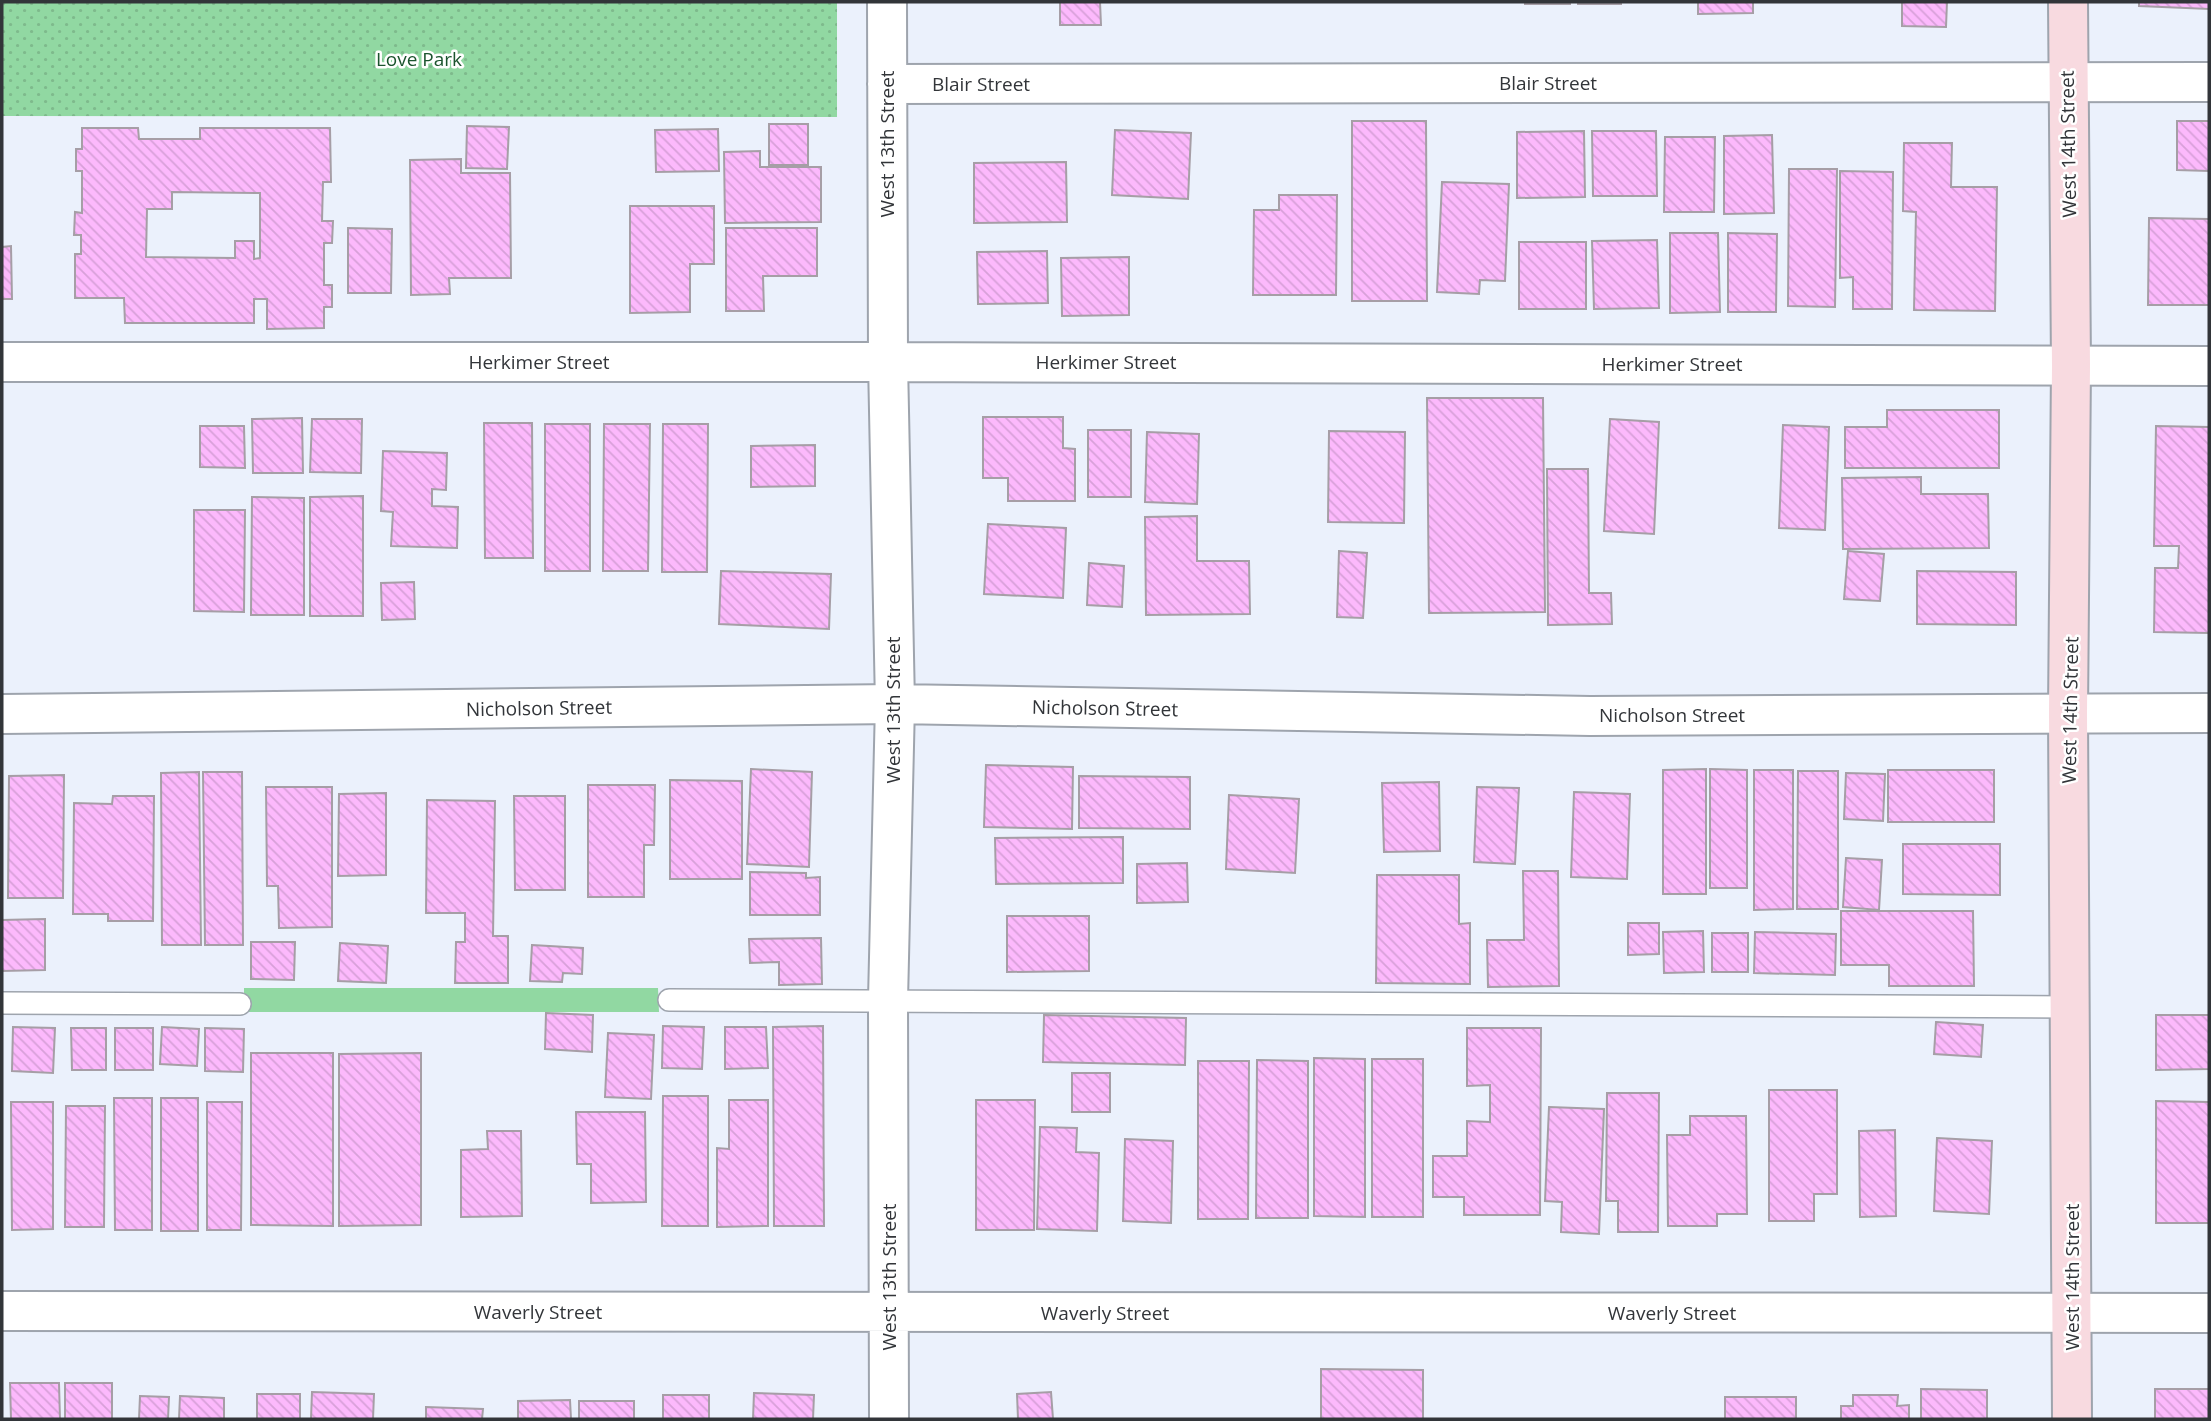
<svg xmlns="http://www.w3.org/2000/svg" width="2211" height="1421" font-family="'Open Sans',sans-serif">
<defs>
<pattern id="park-dots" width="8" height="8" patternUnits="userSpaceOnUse" patternTransform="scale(1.75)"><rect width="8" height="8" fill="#91d8a2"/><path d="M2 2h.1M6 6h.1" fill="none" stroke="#7eba8c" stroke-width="1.8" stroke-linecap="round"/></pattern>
<pattern id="building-back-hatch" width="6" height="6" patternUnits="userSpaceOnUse" patternTransform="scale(1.75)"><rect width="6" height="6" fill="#fcb9fc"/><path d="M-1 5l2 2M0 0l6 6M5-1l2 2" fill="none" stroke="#d8a0d9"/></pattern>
</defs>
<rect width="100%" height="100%" fill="#ebf1fc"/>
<!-- grass -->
<path fill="#91d8a2" d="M244,988h414l1,24h-415z"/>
<!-- park -->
<path fill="url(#park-dots)" d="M2,2h835v115l-835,-1z"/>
<!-- building -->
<path fill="url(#building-back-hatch)" stroke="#a69ea6" stroke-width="2" fill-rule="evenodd" d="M1060,2h40l1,23h-41z
M1525,2h45v2h-45z
M1578,2h43v2h-43z
M1698,2h55v11l-55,1z
M1902,2h45l-1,25 -44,-1z
M2139,2h70v7l-70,-3z
M1352,121h74l1,180h-75z
M2177,121h32v50l-32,-1z
M769,124h39v41h-39z
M467,126l42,1 -2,42 -41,-1z
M82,128h56l1,11h61v-11h130l1,54h-8l-1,39h11l-1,22h-8v42h8v22h-8v21l-57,1v-30h-13v24h-129l-1,-25h-49v-44h6v-19h-7l1,-23 7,1v-42h-6v-22h6zM172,192l88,1v65l-6,1v-18h-19v17l-89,-1 1,-48h25z
M718,129l1,42 -63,1 -1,-42z
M1115,130l76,3 -3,66 -76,-4z
M1584,131l1,66 -68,1v-66z
M1592,131h64l1,65h-64z
M1772,135l2,78 -50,1v-78z
M1665,137h50l-1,75h-50z
M1904,143h48l-1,44h46l-2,124 -81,-1 2,-98 -13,-1z
M760,151v16h61v55l-96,1 -1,-71z
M461,159v14h49l1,105h-62l1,16 -39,1 -1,-135z
M1066,162l1,60 -93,1v-60z
M1789,169h48l-2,138 -47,-1z
M1840,171l53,1 -1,137h-39v-32l-13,1z
M1442,182l67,2 -4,97 -25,-1 -1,14 -42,-2z
M1279,195h58l-1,100h-83l1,-85h25z
M630,206h84v58h-24v48l-60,1z
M2149,218l60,1v86h-61z
M348,228l44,1 -1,64h-43z
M726,228h91v48h-54l1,35h-38z
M1670,233h48l2,79 -50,1z
M1728,233l49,1 -1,78h-48z
M1657,240l2,68 -65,1 -2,-68z
M1519,242h67v67h-67z
M11,246l1,53h-10v-52z
M1047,251l1,52 -70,1 -1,-52z
M1129,257v58l-67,1 -1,-58z
M1427,398h116l2,214 -116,1z
M1887,410h112v58h-154v-41h42z
M983,417h80v31l12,1v52h-67v-23h-25z
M302,418l1,55h-50l-1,-54z
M312,419h50l-1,54 -51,-1z
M1610,419l49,3 -5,112 -50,-3z
M484,423h48l1,135h-48z
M545,424h45v147h-45z
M604,424h46l-2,147h-45z
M663,424h45l-1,148h-45z
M1783,425l46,2 -4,103 -46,-2z
M200,426h44l1,42 -45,-1z
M2156,426l53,1v206l-55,-1 1,-64h23l1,-22h-25z
M1088,430h43v67h-43z
M1329,431l76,1 -1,91 -76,-1z
M1147,432l52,2 -2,70 -52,-2z
M815,445v41l-64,1v-41z
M383,451l64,2 -1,37 -14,-1v17l26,1 -1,41 -66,-2 2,-34 -12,-1z
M1547,469h41l1,124h22l1,31 -64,1z
M1921,477v17h67l1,54 -146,1 -1,-71z
M363,496v120h-53v-119z
M252,497l52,1v117h-53z
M194,510h51l-1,102 -50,-1z
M1197,516v45h52l1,53 -104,1 -1,-98z
M988,524l78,4 -3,70 -79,-4z
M1339,551l28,2 -4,65 -26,-1z
M1848,551l36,3 -4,47 -36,-2z
M1089,563l35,3 -2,41 -35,-2z
M721,571l110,3 -2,55 -110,-5z
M1917,571l99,1v53l-99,-1z
M414,582l1,37 -33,1 -1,-37z
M986,765l87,2 -1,62 -88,-2z
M751,769l61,3 -3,95 -62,-3z
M1706,769v125h-43v-124z
M1710,769l37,1v118h-37z
M1754,770h39v139l-39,1z
M1888,770h106v52h-106z
M1798,771h40v138h-41z
M199,772l2,173h-39l-1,-172z
M203,772h39l1,173h-38z
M1846,773l39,1 -2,47 -39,-2z
M64,775l-1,123h-55l1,-122z
M1079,776l111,1v52l-111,-1z
M670,780l72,1v98h-72z
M1439,782l1,69 -56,1 -2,-69z
M588,785h67l-1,60h-10v52h-56z
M266,787h66v140l-53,1 -1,-42h-11z
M1477,787l42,1 -4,76 -41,-2z
M1574,792l56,2 -3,85 -56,-2z
M386,793v82l-48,1 1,-82z
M1229,795l70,4 -4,74 -69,-4z
M113,796h41l-1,125h-45v-7h-35l1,-111 38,1z
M514,796h51v94h-50z
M427,800l68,1 -2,135h15v47h-53l1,-41h9v-29h-39z
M1123,837v46l-127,1 -1,-46z
M1903,844h97v51l-97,-1z
M1846,858l36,2 -3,50 -36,-3z
M1187,863l1,39 -51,1v-39z
M1523,871h35l1,115 -71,1 -1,-47h37z
M750,872l56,1v5l14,-1v38h-70z
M1377,875h82v49l11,-1v61l-94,-1z
M1841,911h132l1,75h-85v-21h-48z
M1007,916h82v55l-82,1z
M45,919v51l-43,1v-51z
M1628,923h31v31l-31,1z
M1703,931l1,41 -40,1 -1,-41z
M1755,932l81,2 -1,41 -81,-2z
M1712,933h36v39h-36z
M821,938l1,46 -43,1v-23l-29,1 -1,-24z
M251,942h44l-1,38 -43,-1z
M340,943l48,3 -2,37 -48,-2z
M532,945l51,3 -1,26 -19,-1 -1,9 -32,-1z
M546,1013l47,2 -1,37 -47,-3z
M1044,1015l142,3 -1,47 -142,-3z
M2156,1015h53v54l-53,1z
M1936,1022l47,3 -2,32 -47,-3z
M663,1026l41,1 -2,42 -40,-1z
M823,1026l1,200h-50l-1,-199z
M13,1027l42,1 -2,45 -41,-2z
M162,1027l37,2 -2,37 -37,-2z
M725,1027h41l2,41 -43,1z
M71,1028h35v42h-34z
M115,1028h38v42h-38z
M205,1028l39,1 -1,43 -38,-1z
M1467,1028h74l-1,187h-76v-18h-31v-41h34v-35l23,1v-37l-23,1z
M608,1033l46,2 -3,64 -46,-2z
M251,1053h82v173l-82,-1z
M421,1053v172l-82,1v-172z
M1314,1058l51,1v158l-51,-1z
M1372,1059h51v158h-51z
M1257,1060l51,1v157h-52z
M1198,1061h51l-1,158h-50z
M1072,1073h38v39h-38z
M1769,1090h68v104h-23v27h-45z
M1607,1093h52l-1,139h-40v-31h-12z
M663,1096h45v130h-46z
M114,1098h38v132h-37z
M161,1098h37v133h-37z
M729,1100h39v126l-51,1v-79l12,1z
M976,1100h59l-1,130h-58z
M2156,1101l53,1v121h-53z
M11,1102h42v127l-41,1z
M207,1102h35l-1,128h-34z
M66,1106h39l-1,121h-39z
M1549,1107l55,2 -5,125 -38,-2 1,-30 -17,-1z
M576,1112h69l1,90 -55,1v-39h-14z
M1690,1116h56l1,98h-30v12h-49l-1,-91h23z
M1040,1127l37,1 -1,24 23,1 -2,78 -60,-2z
M1895,1130l1,86 -36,1 -1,-86z
M487,1131h34l1,85 -61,1v-67l27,-1z
M1937,1138l55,3 -3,73 -55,-3z
M1125,1139l48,2 -2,82 -48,-2z
M1321,1369l102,1v49h-102z
M10,1383h49l1,36h-49z
M65,1383h47v36h-47z
M1921,1389l66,1v29h-66z
M2155,1389h54v30h-54z
M312,1392l62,2 -1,25h-62z
M1051,1392l2,27h-35l-1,-25z
M754,1393l60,2 -1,24h-60z
M257,1394h43v25h-43z
M663,1395h46v24h-46z
M1853,1395h45l-1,11 12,-1v14h-68v-13h12z
M140,1396l29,1 -1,22h-29z
M180,1396l44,2v21h-45z
M1725,1397h71v22h-71z
M570,1400l1,19h-53v-18z
M579,1401h55v18h-55z
M426,1407l57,2 -1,10h-56z"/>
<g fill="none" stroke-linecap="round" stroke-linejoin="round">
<defs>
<path id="lane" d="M669,1000l1401,7
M2,1003l238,1"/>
<path id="street" d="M887,2l1,360 7,342 -7,296 1,419
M887,84l1322,-2
M2,362h886l1321,4
M2,714l893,-10 695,12 619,-3
M2,1311l2207,2"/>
<path id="secondary" d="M2068,2l3,364 -3,347 4,706"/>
</defs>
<!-- lane casing -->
<use href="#lane" stroke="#9ea4ad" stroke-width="24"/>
<!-- street casing -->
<use href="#street" stroke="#9ea4ad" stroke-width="42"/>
<!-- secondary casing -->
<use href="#secondary" stroke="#9ea4ad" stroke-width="42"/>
<!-- lane -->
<use href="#lane" stroke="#fff" stroke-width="21"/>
<!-- street -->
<use href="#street" stroke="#fff" stroke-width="38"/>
<!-- secondary -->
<use href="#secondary" stroke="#f8dae0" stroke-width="38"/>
</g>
<g text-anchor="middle" stroke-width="5" stroke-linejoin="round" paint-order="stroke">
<!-- park labels -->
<g font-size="19" fill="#1c552f" stroke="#fff">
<text x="419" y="66">Love Park</text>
</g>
<!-- street labels -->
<g font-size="19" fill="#323539" stroke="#fff">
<text x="1548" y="90">Blair Street</text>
<text x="981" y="91">Blair Street</text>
<text transform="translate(887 144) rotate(-90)" y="7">West 13th Street</text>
<text transform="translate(2068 144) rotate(-91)" y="7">West 14th Street</text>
<text x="539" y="369">Herkimer Street</text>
<text x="1106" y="369">Herkimer Street</text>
<text x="1672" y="371">Herkimer Street</text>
<text transform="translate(539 708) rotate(-1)" y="7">Nicholson Street</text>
<text transform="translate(1105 708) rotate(1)" y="7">Nicholson Street</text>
<text transform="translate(893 710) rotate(-90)" y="7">West 13th Street</text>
<text transform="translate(2070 710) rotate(-89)" y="7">West 14th Street</text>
<text x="1672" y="722">Nicholson Street</text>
<text transform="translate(889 1277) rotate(-90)" y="7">West 13th Street</text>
<text transform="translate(2072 1277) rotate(-90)" y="7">West 14th Street</text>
<text x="538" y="1319">Waverly Street</text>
<text x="1105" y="1320">Waverly Street</text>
<text x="1672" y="1320">Waverly Street</text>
</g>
</g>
<!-- border -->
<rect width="2211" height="1421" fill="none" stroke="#323539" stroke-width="7"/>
</svg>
